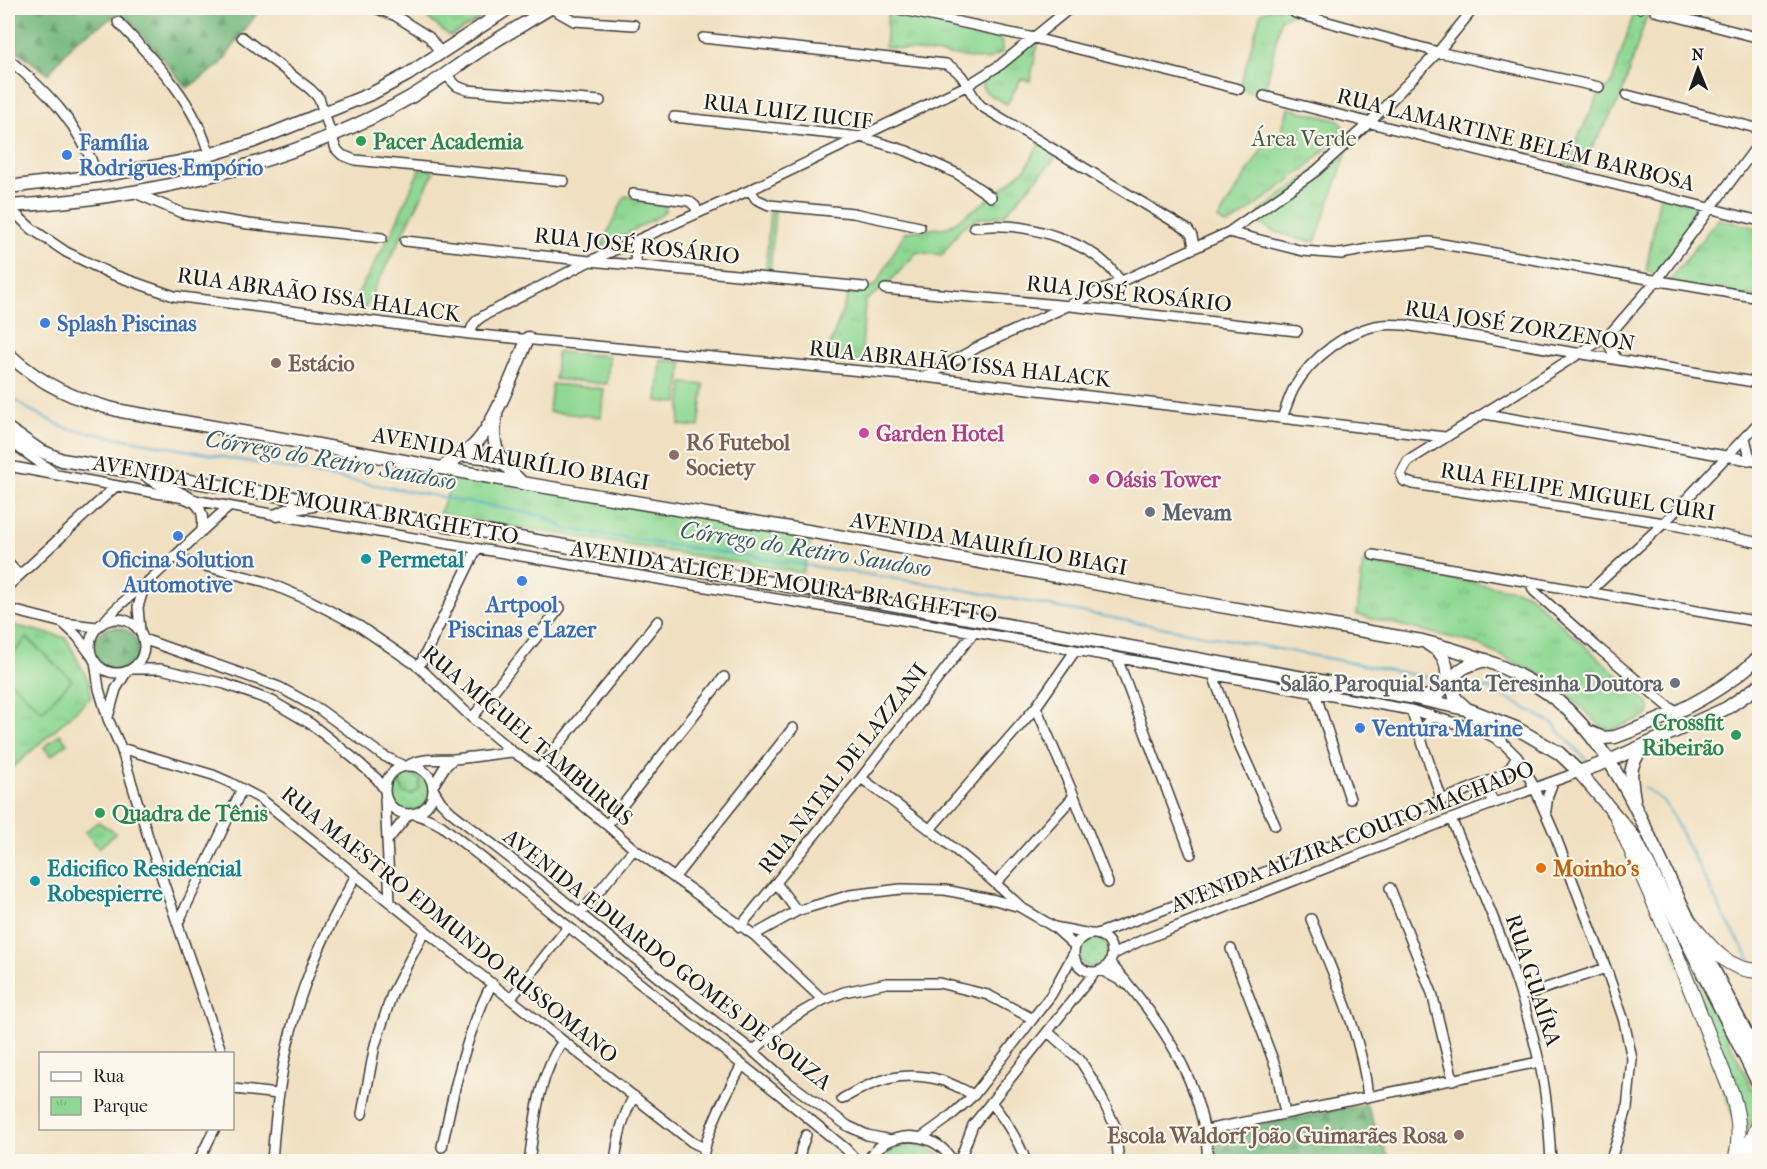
<svg xmlns="http://www.w3.org/2000/svg" width="1767" height="1169" font-family="'IM FELL French Canon',serif">
<defs>
<pattern id="grass-dots" width="8" height="8" patternUnits="userSpaceOnUse" patternTransform="scale(1.5)"><rect width="8" height="8" fill="#8ed893"/><path d="M2 2h.1M6 6h.1" fill="none" stroke="#7ab97e" stroke-width="1.8" stroke-linecap="round"/></pattern>
<pattern id="forest-firs" width="22" height="20" patternUnits="userSpaceOnUse" patternTransform="scale(1.5)"><rect width="22" height="20" fill="#72b87d"/><path d="M5 1l3.5 6h-7zM16 11l3.5 6h-7z" fill="#5d9566"/></pattern>
<pattern id="park-tufts" width="24" height="20" patternUnits="userSpaceOnUse" patternTransform="scale(1.5)"><rect width="24" height="20" fill="#8ed893"/><path d="M3 7l-1-3M5 7V3M7 7l1-3M15 17l-1-3M17 17v-4M19 17l1-3" fill="none" stroke="#7ab97e"/></pattern>
</defs>
<rect width="100%" height="100%" fill="#fbf7ec"/>
<filter id="ink" filterUnits="userSpaceOnUse"><feTurbulence type="fractalNoise" baseFrequency=".0167" numOctaves="2"/><feDisplacementMap in="SourceGraphic" scale="12" xChannelSelector="R" yChannelSelector="G"/><feConvolveMatrix kernelMatrix="1 2 1 2 8 2 1 2 1" color-interpolation-filters="sRGB"/></filter>
<filter id="wash" filterUnits="userSpaceOnUse"><feTurbulence type="fractalNoise" baseFrequency=".008" numOctaves="4" result="noise"/><feDisplacementMap in="SourceGraphic" scale="24" xChannelSelector="R" yChannelSelector="G"/><feGaussianBlur stdDeviation="1.35" result="paint"/><feColorMatrix in="noise" values="0 0 0 0 0 0 0 0 0 0 0 0 0 0 0 0 0 1.4 0 .05"/><feComposite in="paint" operator="in"/></filter>
<g filter="url(#wash)">
<rect width="100%" height="100%" fill="#f0e0c1"/>
<!-- grass -->
<path fill="url(#grass-dots)" stroke="#557a58" stroke-width="1.5" d="M388 790a21 21 0 1 1 42 0a21 21 0 1 1-42 0Z
M1651,884l25,48 83,171v3l-17,36z
M1078 952a15 15 0 1 1 30 0a15 15 0 1 1-30 0Z
M916,1144c13,3 21,8 30,17h-68c11,-12 22,-16 38,-17z"/>
<!-- forest -->
<path fill="url(#forest-firs)" stroke="#476a4c" stroke-width="1.5" d="M8,8h251v2l-39,55 -33,23 -58,-69 -16,-2 -38,24 -27,33 -40,-30z
M92 650a23 23 0 1 1 46 0a23 23 0 1 1-46 0Z
M1366,1104l24,57h-174l-5,-27z"/>
<!-- park -->
<path fill="url(#park-tufts)" stroke="#557a58" stroke-width="1.5" d="M415,8h85l-50,28z
M1272,8h26l-3,5 -14,5 -17,78 -25,-7 22,-76z
M1638,8h16l-8,10 -25,79 -40,70 -16,-3 34,-69 12,-10 22,-69z
M888,11l100,20 14,11v10l-14,8 -103,-13z
M1033,43h5l-8,38 -9,-2 -14,25 -19,-10 -6,-7v-8z
M1288,108l52,13 4,7 -3,6 -34,33 -69,52 -12,6 -8,-6 48,-76 13,-3z
M1042,139l20,12 -58,64 -27,4 -15,8 -20,28 -25,-3 -31,34 -21,15 -4,62 -36,-4 23,-64 23,-7 6,-5 28,-51 43,-5 47,-32 31,-27z
M1350,144l-35,98c-21,-4 -38,-7 -56,-19v-11z
M421,166l13,6 -69,136 -14,-2 41,-74z
M1660,195l35,9 3,13 -38,53 -5,3 -9,-3z
M625,196l38,6 3,8 -6,6 -60,32z
M770,210h5l-5,63 -4,-5z
M1718,219l41,9v70l-92,-14z
M456,473l356,63 -9,37 -364,-58z
M1363,563l157,28 8,3 122,111v6l-3,5 -35,14 -10,-3 -37,-35 -24,-17 -67,-32 -117,-28z
M8,624l58,14 23,44 2,15 -83,75z
M402,774l10,1 8,4 -1,9 -6,6 -9,-1 -4,-9z
M98,822l18,11 -17,15 -14,-16z"/>
<!-- pitch -->
<path fill="#8ed893" stroke="#557a58" stroke-width="1.5" d="M557,352l52,4 -2,28 -52,-5z
M661,360l21,2 -4,41 -21,-2z
M683,383l21,2 -5,42 -20,-2z
M552,384l52,5 -3,28 -52,-5z
M27,638l45,42 -30,31 -34,-32v-20z
M60,734l7,9 -16,13 -7,-9z"/>
<g fill="none" stroke-linecap="round" stroke-linejoin="round">
<!-- stream -->
<path stroke="#49a6c7" stroke-width="2" d="M8,394l20,15 37,19 480,88 21,13 377,57 500,94
M1457,683l34,6 62,35 34,37
M1644,787l19,14 8,12 53,103 27,45
M1754,989l6,12"/>
</g>
</g>
<g filter="url(#ink)">
<g fill="none" stroke-linecap="round" stroke-linejoin="round">
<defs>
<path id="minor" d="M375,8l19,7 35,22 11,15
M551,8l23,13 60,4
M894,8l140,30 205,51
M1271,8h1
M1639,8h1
M1655,11l105,27
M1295,13l143,39 161,35
M118,22c36,38 78,80 91,133
M242,37l68,52 9,9 17,51 6,6 13,5 209,21
M703,38l243,26c22,11 20,26 35,42l207,124 4,6 2,11
M8,59c42,35 70,64 90,117
M445,74l12,12 10,4 133,11
M1627,95l133,34
M1264,96l496,125
M674,117l187,20 46,14 51,23 33,23
M1760,142l-103,138 -48,55 -201,126 -7,13 3,7 9,3 251,39 96,20
M750,190l6,9 13,6 84,8 67,14
M133,192l49,21 66,11 134,14
M633,194l56,7 6,5 3,7
M8,207l24,22 34,23 45,22 63,22 296,38 455,43 520,60
M974,227c9,0 19,-2 28,-1 33,0 84,17 107,41 4,4 8,10 12,14
M1229,232l74,19 38,3 38,-7 51,-5 330,56
M405,241l185,20 274,26
M636,241l-2,9 3,15
M885,289l185,17 227,25
M470,334c2,-9 5,-13 13,-18l107,-55 160,-71 218,-105 32,-20 70,-57
M1609,335l1,12 6,11
M925,377l53,-30 251,-115 87,-61 54,-49 68,-70 36,-44
M1485,414l275,48
M1282,418c4,-10 7,-21 12,-30 16,-29 54,-59 88,-63 8,-1 16,0 23,0l355,58
M1745,438l4,16 4,7
M8,440l45,32
M8,466l269,49 697,117 437,78 71,21 19,10 16,16 10,16 8,16 20,46 51,133 18,53 8,38 -5,50 -17,53
M192,500c10,9 12,15 10,29
M1373,555l387,67
M174,558l92,24 45,19 48,25 60,41 53,51 41,34 26,17 68,56 27,24 120,86 69,65
M8,563l11,12
M1530,582l4,9 63,56 78,65
M8,586l108,-100
M1589,592l75,-69 96,-102
M8,609l55,14 34,4
M90 646a27 27 0 1 1 54 0a27 27 0 1 1-54 0Z
M104,622c13,-18 32,-29 48,-44 26,-24 50,-49 77,-71
M63,623l14,13 14,19
M140,631l-2,-24 6,-20
M143,639l136,48 40,22 63,46 22,11
M1117,658l74,196
M95,661l4,28 9,30 13,29 29,95 72,211
M419,667l57,-117
M131,669h30l64,15 47,17 39,23 46,37 20,18 7,10
M1213,675l26,70 36,80
M1315,693l35,106
M1036,707l38,89 34,87
M1411,710l31,90
M108,717l8,-28 11,-18
M472,718l88,-110
M1420,737l11,-22
M121,748l92,27 16,7 32,17 302,242 129,101 12,6
M385 790a24 24 0 1 1 48 0a24 24 0 1 1-48 0Z
M407,766c14,-9 31,-6 47,-7 20,-2 39,-5 59,-7
M539,769l119,-148
M861,778c54,40 109,80 158,127
M1485,783l8,20
M433,786l11,-18 9,-9
M433,789l8,13 10,10 100,78 114,93 88,68 35,31 60,44 19,9 24,5
M385,799l5,103
M1546,810l2,-15 5,-13
M414,814l15,5 13,7 337,268 67,55 12,13
M1451,819c35,79 69,158 88,242 8,33 10,67 12,101
M607,825l117,-148
M930,829l106,-122 39,-56
M387,841l21,-26
M674,878l119,-150
M776,883l21,28
M996,883l78,-87
M1390,888l42,105 21,87
M580,914l54,-65
M1311,919c23,57 51,116 57,178
M178,923l64,-134
M740,927l121,-149 113,-146
M1054,927l36,7
M1074 953a19 19 0 1 1 38 0a19 19 0 1 1-38 0Z
M1097,934l158,-58 246,-100 9,-8 7,-11
M754,935l43,-24 53,-16 51,-6 44,1 50,10 25,7 34,20 21,19
M1231,949l45,119 9,45
M1112,955l28,-14 311,-122 128,-47
M1110,963c50,56 95,120 98,199
M1101,970l24,13
M1522,996l84,-28
M511,998l57,-71
M1048,1032l32,28 15,24 20,42 4,36
M753,1051l37,-32 33,-19 21,-8 43,-9h52l49,12 45,24
M234,1089l44,5
M842,1099c32,-19 60,-29 98,-19 12,3 23,10 34,15
M991,1102c14,18 28,38 35,60
M362,1114l13,-69 17,-51 33,-64
M1206,1130l333,-68
M922,1137l25,-18 27,-24 77,-100 23,-42
M442,1147c12,-58 23,-111 50,-164
M198,1162l17,-34
M272,1162c4,-62 14,-131 37,-188 13,-35 30,-67 47,-99
M529,1162c6,-42 9,-86 34,-121
M615,1162c3,-25 7,-44 19,-66
M702,1162c5,-34 24,-67 40,-97
M799,1162l2,-13 5,-14
M867,1162c3,-5 7,-11 12,-15 25,-18 59,-12 74,15
M959,1162l14,-37 122,-153"/>
<path id="major" d="M8,187l90,-11 77,-13 34,-8 45,-14 119,-48 34,-18 102,-67
M8,206c134,-7 283,-41 401,-108 26,-15 50,-34 75,-50 22,-14 45,-27 66,-40
M8,354c35,32 68,46 113,57l197,34 204,38 345,58 318,59 237,41c52,13 106,31 146,69 52,51 79,123 110,187 26,55 54,109 82,163
M496,416c-6,34 3,43 26,67
M8,429l31,21 23,10 262,43 1086,194 60,13 46,18 43,25 20,19 56,66 125,249
M460,455l24,2 21,8
M441,468c10,-7 22,-13 31,-21 22,-19 44,-81 56,-109
M150,478l42,22
M277,515l17,-7 19,-3
M1486,660c-23,6 -38,11 -31,38l46,43
M1423,697c7,-1 14,-1 19,-7 8,-9 6,-28 -2,-37 -3,-4 -8,-6 -12,-9
M1589,732l14,6 12,-1c52,-19 104,-41 145,-81
M1579,772l30,-11 118,-53 33,-23
M1634,799c-4,-24 -6,-33 10,-53"/>
<path id="highway" d="M1617,818l59,135 56,141c7,22 9,45 3,68
M1689,921c19,23 37,50 71,50
M1743,1162l17,-41
M1758,1162l2,-6"/>
</defs>
<!-- minor casing -->
<use href="#minor" stroke="#3c3935" stroke-width="12"/>
<!-- major casing -->
<use href="#major" stroke="#3c3935" stroke-width="15"/>
<!-- highway casing -->
<use href="#highway" stroke="#3c3935" stroke-width="16"/>
<!-- minor -->
<use href="#minor" stroke="#fff" stroke-width="9"/>
<!-- major -->
<use href="#major" stroke="#fff" stroke-width="12"/>
<!-- highway -->
<use href="#highway" stroke="#fff" stroke-width="14"/>
</g>
</g>
<!-- markers -->
<g fill="#2e9e5b" stroke="#fbf7ec" stroke-width="2">
<circle cx="361" cy="141" r="6"/>
<circle cx="1736" cy="735" r="6"/>
<circle cx="100" cy="813" r="6"/>
</g>
<g fill="#3f7fe0" stroke="#fbf7ec" stroke-width="2">
<circle cx="67" cy="155" r="6"/>
<circle cx="45" cy="323" r="6"/>
<circle cx="178" cy="536" r="6"/>
<circle cx="522" cy="581" r="6"/>
<circle cx="1360" cy="728" r="6"/>
</g>
<g fill="#8d6e63" stroke="#fbf7ec" stroke-width="2">
<circle cx="276" cy="363" r="6"/>
<circle cx="674" cy="455" r="6"/>
<circle cx="1459" cy="1135" r="6"/>
</g>
<g fill="#d1479c" stroke="#fbf7ec" stroke-width="2">
<circle cx="864" cy="433" r="6"/>
<circle cx="1094" cy="479" r="6"/>
</g>
<g fill="#6b7280" stroke="#fbf7ec" stroke-width="2">
<circle cx="1150" cy="512" r="6"/>
<circle cx="1675" cy="683" r="6"/>
</g>
<g fill="#0f9aa8" stroke="#fbf7ec" stroke-width="2">
<circle cx="366" cy="559" r="6"/>
<circle cx="35" cy="881" r="6"/>
</g>
<circle fill="#e8710a" stroke="#fbf7ec" stroke-width="2" cx="1541" cy="868" r="6"/>
<g text-anchor="middle" stroke-width="4.5" stroke-linejoin="round" paint-order="stroke">
<!-- street labels -->
<g font-size="22" fill="#1c1c1c" stroke="#fbf7ec">
<text transform="translate(788 111) rotate(7)" y="8">RUA LUIZ IUCIF</text>
<text transform="translate(1516 139) rotate(14)" y="8">RUA LAMARTINE BELÉM BARBOSA</text>
<text transform="translate(637 245) rotate(6)" y="8">RUA JOSÉ ROSÁRIO</text>
<text transform="translate(1129 293) rotate(6)" y="8">RUA JOSÉ ROSÁRIO</text>
<text transform="translate(319 294) rotate(8)" y="8">RUA ABRAÃO ISSA HALACK</text>
<text transform="translate(1520 325) rotate(9)" y="8">RUA JOSÉ ZORZENON</text>
<text transform="translate(960 363) rotate(6)" y="8">RUA ABRAHÃO ISSA HALACK</text>
<text transform="translate(511 458) rotate(10)" y="8">AVENIDA MAURÍLIO BIAGI</text>
<text transform="translate(1578 491) rotate(9)" y="8">RUA FELIPE MIGUEL CURI</text>
<text transform="translate(306 499) rotate(10)" y="8">AVENIDA ALICE DE MOURA BRAGHETTO</text>
<text transform="translate(989 543) rotate(10)" y="8">AVENIDA MAURÍLIO BIAGI</text>
<text transform="translate(784 581) rotate(9)" y="8">AVENIDA ALICE DE MOURA BRAGHETTO</text>
<text transform="translate(528 735) rotate(40)" y="8">RUA MIGUEL TAMBURUS</text>
<text transform="translate(842 768) rotate(-52)" y="8">RUA NATAL DE LAZZANI</text>
<text transform="translate(1352 836) rotate(-21)" y="8">AVENIDA ALZIRA COUTO MACHADO</text>
<text transform="translate(450 924) rotate(39)" y="8">RUA MAESTRO EDMUNDO RUSSOMANO</text>
<text transform="translate(668 959) rotate(38)" y="8">AVENIDA EDUARDO GOMES DE SOUZA</text>
<text transform="translate(1534 980) rotate(72)" y="8">RUA GUAÍRA</text>
</g>
<!-- park labels -->
<g font-size="22" fill="#445e46" stroke="#fbf7ec">
<text x="1304" y="146">Área Verde</text>
</g>
<!-- leisure labels -->
<g font-size="22" font-weight="bold" fill="#27864d" stroke="#fbf7ec" text-anchor="start">
<text x="373" y="149">Pacer Academia</text>
<text x="1724" y="730" text-anchor="end">Crossfit<tspan x="1724" dy="25">Ribeirão</tspan></text>
<text x="112" y="821">Quadra de Tênis</text>
</g>
<!-- shop labels -->
<g font-size="22" font-weight="bold" fill="#366cbe" stroke="#fbf7ec" text-anchor="start">
<text x="79" y="150">Família<tspan x="79" dy="25">Rodrigues Empório</tspan></text>
<text x="57" y="331">Splash Piscinas</text>
<text x="178" y="567" text-anchor="middle">Oficina Solution<tspan x="178" dy="25">Automotive</tspan></text>
<text x="522" y="612" text-anchor="middle">Artpool<tspan x="522" dy="25">Piscinas e Lazer</tspan></text>
<text x="1372" y="736">Ventura Marine</text>
</g>
<!-- education labels -->
<g font-size="22" font-weight="bold" fill="#785e54" stroke="#fbf7ec" text-anchor="start">
<text x="288" y="371">Estácio</text>
<text x="686" y="450">R6 Futebol<tspan x="686" dy="25">Society</tspan></text>
<text x="1447" y="1143" text-anchor="end">Escola Waldorf João Guimarães Rosa</text>
</g>
<!-- hotel labels -->
<g font-size="22" font-weight="bold" fill="#b23c85" stroke="#fbf7ec" text-anchor="start">
<text x="876" y="441">Garden Hotel</text>
<text x="1106" y="487">Oásis Tower</text>
</g>
<!-- worship labels -->
<g font-size="22" font-weight="bold" fill="#5b616d" stroke="#fbf7ec" text-anchor="start">
<text x="1162" y="520">Mevam</text>
<text x="1663" y="691" text-anchor="end">Salão Paroquial Santa Teresinha Doutora</text>
</g>
<!-- culture labels -->
<g font-size="22" font-weight="bold" fill="#0d838f" stroke="#fbf7ec" text-anchor="start">
<text x="378" y="567">Permetal</text>
<text x="47" y="876">Edicifico Residencial<tspan x="47" dy="25">Robespierre</tspan></text>
</g>
<!-- food labels -->
<g font-size="22" font-weight="bold" fill="#c56008" stroke="#fbf7ec" text-anchor="start">
<text x="1553" y="876">Moinho's</text>
</g>
<!-- water labels -->
<g font-size="24" font-style="italic" fill="#305a69" stroke="#fbf7ec">
<text transform="translate(331 460) rotate(10)" y="8">Córrego do Retiro Saudoso</text>
<text transform="translate(806 549) rotate(9)" y="8">Córrego do Retiro Saudoso</text>
</g>
</g>
<!-- margin -->
<rect width="1767" height="1169" fill="none" stroke="#fbf7ec" stroke-width="30"/>
<!-- legend -->
<rect x="39" y="1052" width="195" height="78" fill="#fbf7ec" stroke="#a29f99" stroke-width="1.5"/>
<rect x="51" y="1072" width="30" height="9" fill="#ffffff" stroke="#a29f99" stroke-width="1.5"/>
<text x="93" y="1082" font-size="18" fill="#1c1c1c">Rua</text>
<rect x="51" y="1097" width="30" height="18" fill="url(#park-tufts)" stroke="#a29f99" stroke-width="1.5"/>
<text x="93" y="1112" font-size="18" fill="#1c1c1c">Parque</text>
<!-- north arrow -->
<g transform="translate(1698 69) rotate(359)" stroke="#fbf7ec" stroke-width="4.5" paint-order="stroke">
<path d="M0-4.5L10 22L0 15L-10 22Z" fill="#1c1c1c"/>
<text y="-9" font-size="16" font-weight="bold" text-anchor="middle" fill="#1c1c1c">N</text>
</g>
</svg>
